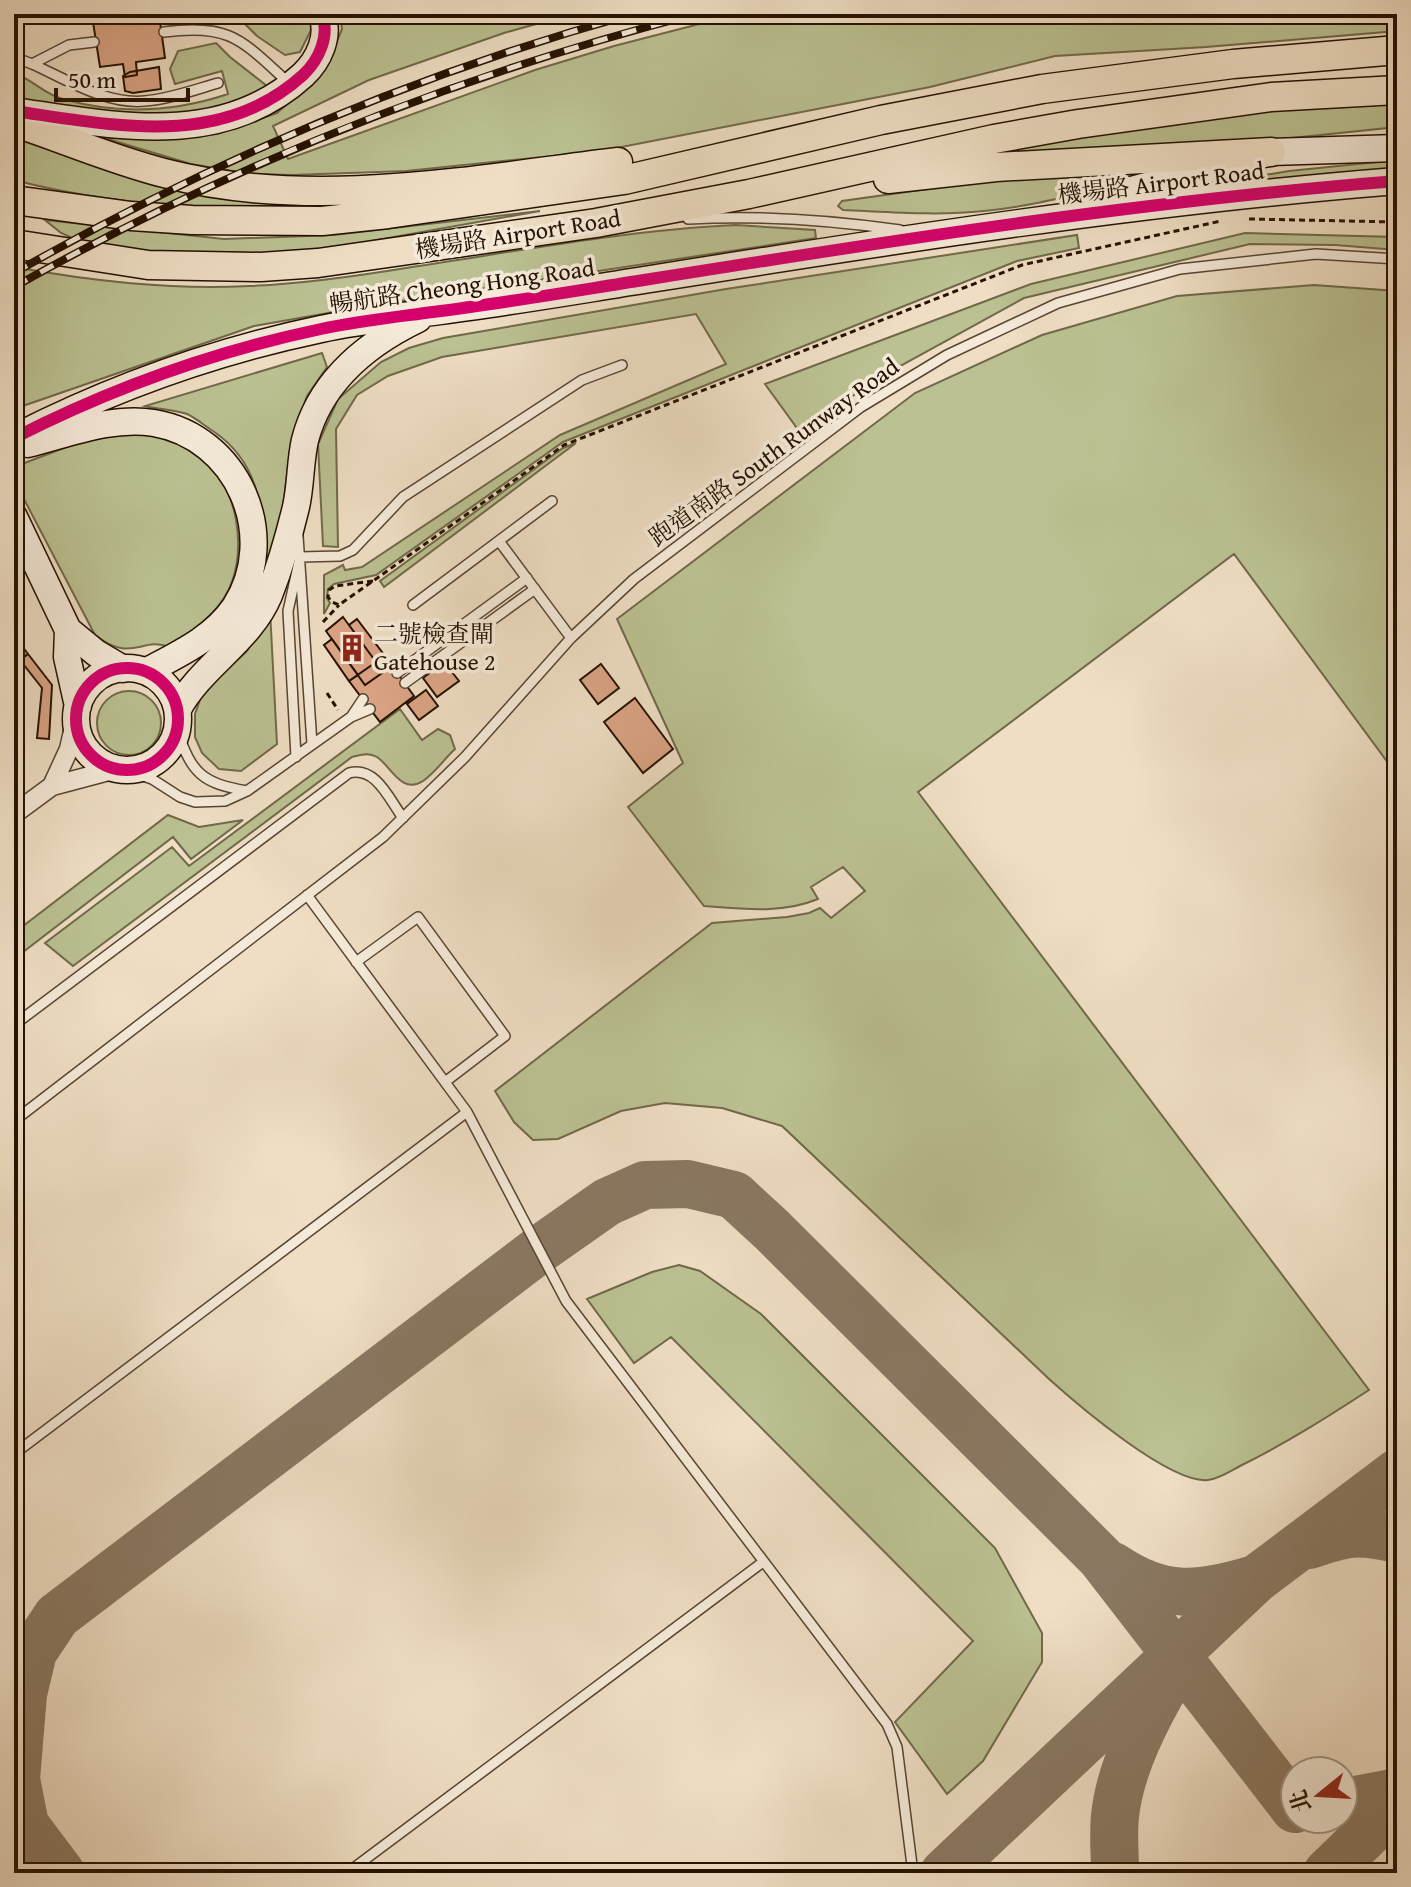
<svg xmlns="http://www.w3.org/2000/svg" width="1411" height="1887" font-family="'Gentium Book Plus','Noto Serif TC',serif">
<rect width="100%" height="100%" fill="#efdec4"/>
<filter id="stains"><feTurbulence type="fractalNoise" baseFrequency=".0025" numOctaves="4"/><feColorMatrix values="0 0 0 0 .2 0 0 0 0 .09 0 0 0 0 .02 0 0 0 .5 -.17"/></filter>
<radialGradient id="worn" r=".72"><stop offset=".6" stop-color="#630" stop-opacity="0"/><stop offset="1" stop-color="#630" stop-opacity=".3"/></radialGradient>
<!-- green -->
<path fill="#bbc192" stroke="#706949" stroke-width="2" d="M207,14h103l1,16 -11,22 -15,3 -28,-19 -14,-14z
M340,14h232l-68,19 -135,47 -96,46 15,33 247,-89 79,-24 124,-32h659v17l-191,16 -151,9 -125,31 -329,64 -195,20 -114,4 -43,-1 -58,-10 -87,-26 74,1 39,-5 60,-21 49,-45 16,-39z
M216,43l14,14 37,29 -11,9 -51,20 -60,1 -100,-12 -31,-7v-24c18,6 31,22 49,26 56,16 111,13 165,-5l-6,-23 -47,13 -5,-15 8,-18z
M1397,104v23l-241,25 -171,9 -2,-12 295,-40z
M14,138l139,45 126,21 70,4c-41,0 -82,4 -123,2 -71,-4 -144,-12 -212,-30z
M1397,160v9l-233,23 125,-21z
M1139,172l3,3 -2,5c-52,11 -104,26 -156,31 -47,5 -94,1 -141,-1l-5,-4 4,-5 143,-20z
M540,211l-202,36 -93,12 -139,-6 -45,-20 -16,-13 179,19 109,-4z
M736,225l79,5 1,8 -448,68 -114,20 -240,83v-142c78,14 155,23 235,19 54,-2 109,-10 163,-19 107,-16 215,-37 324,-42z
M1245,233l152,4v13l-62,-5 -85,-1 -226,54 -153,84 -69,53 -37,-51 266,-100z
M1077,235l2,13 -62,13 -454,181 -187,133 -42,9 -6,5 -1,9 3,5 -6,11v-39l19,-10 2,5 17,-3 198,-132 166,-71 -30,-50 -254,43 -54,19 -31,19 -21,34 2,118 -15,-1 -5,-102 20,-45 43,-37 28,-14 34,-10 283,-49z
M1314,285l83,6v484l-163,-221 -316,238 451,598c-43,28 -81,52 -127,75 -10,5 -23,14 -34,15 -38,4 -130,-75 -159,-101l-267,-253 -60,-18 -57,-5 -44,8 -63,28 -25,1 -19,-18 -19,-31 217,-168 75,-6 22,-4 11,-5 11,10 34,-27 -22,-24 -32,20 7,12c-36,15 -76,10 -114,7l-76,-99 55,-44 -66,-144 298,-226 127,-58 135,-39z
M322,353l5,14 -20,29 -16,46 -11,89 -20,56c3,-60 9,-118 -47,-156 -8,-5 -17,-13 -26,-17 -13,-4 -29,-5 -42,-8z
M138,431c16,5 47,11 59,20 41,30 54,105 27,147 -14,22 -34,35 -55,49 -27,-11 -37,17 -74,-12l-81,-155v-13l63,-24z
M576,443l-192,144 -4,-6 183,-133z
M270,610l7,134 -36,27 -22,-2 -17,-16 -7,-16v-23l8,-23 44,-40z
M97 723a32 32 0 1 1 64 0a32 32 0 1 1-64 0Z
M400,709l22,31 16,-11 12,6 5,14c-10,9 -20,24 -32,32 -22,14 -32,-15 -46,-24 -9,-5 -16,-2 -25,0l-279,209 -28,-23 127,-96 17,19z
M168,815l31,12 44,-7 -52,39 -18,-22 -159,122v-26z
M679,1265l21,6 61,43 234,234 47,85v29l-59,99 -36,33 -52,-72 78,-81 -302,-304 -37,26 -47,-64 65,-27z"/>
<g fill="none" stroke-linecap="round" stroke-linejoin="round">
<!-- taxiway -->
<path stroke="#8a7862" stroke-width="48" d="M1309,1545c38,-13 48,-15 88,-6
M1113,1566c50,34 86,30 142,13
M1343,1800h12l42,-8
M61,1873l-36,-48 -9,-46 7,-85 10,-42 24,-36 483,-367 67,-47 38,-17 43,-1 46,11 38,35 329,328 194,251
M944,1873l312,-294 141,-106
M1115,1873c0,-19 -2,-38 0,-57 5,-48 31,-98 55,-139
M1327,1873l70,-68"/>
</g>
<!-- building -->
<path fill="#dba485" stroke="#241100" stroke-width="2" d="M147,14h12l6,44 -29,4 1,13 -12,2 -2,-13 -23,3 -7,-45z
M159,67l2,22 -28,4 -8,-2 -2,-15 7,-4z
M343,617l33,45 9,-6 7,10 -27,19 -39,-54z
M357,619l28,37 -9,6 -27,-37z
M332,639l26,36 -9,6 -25,-36z
M22,646l6,8 -14,11v-13z
M28,654l24,31 -3,54 -12,-1 5,-50 -22,-28z
M385,656l29,40 -34,26 -31,-41z
M444,662l15,19 -22,16 -14,-19z
M601,664l18,24 -21,16 -18,-24z
M426,690l12,16 -19,14 -12,-16z
M635,698l38,51 -30,24 -39,-51z"/>
<g fill="none" stroke-linecap="round" stroke-linejoin="round">
<defs>
<path id="lane" d="M164,32c68,-9 78,9 126,52
M14,57l18,7 37,-19 25,-3
M32,64c34,15 74,41 113,37 24,-2 49,-11 73,-18
M688,219c71,-4 142,1 212,11
M298,536l14,208
M499,541l72,97
M413,605l139,-104
M397,673l130,-95
M405,683l130,-94
M351,717l12,-18
M177,730c15,44 25,53 70,61
M296,757l-8,-146 12,-54 40,-1 13,-6 50,-53 179,-117 40,-15
M126,770l26,9 28,18 15,5 30,-1 22,-10 104,-74 19,-8
M307,895l160,217 99,189 321,423 10,23 16,126
M356,962l62,-45 87,119 -60,46
M14,1025l335,-252c27,-7 40,26 54,45
M14,1121l369,-284 82,-80 106,-119 63,-59 227,-172 86,-52 111,-52 122,-34 136,-15 81,5
M14,1454l453,-342
M347,1873l416,-311"/>
<path id="street" d="M52,786l64,-17
M14,814l38,-28 17,-37 7,-31"/>
<path id="secondary" d="M14,111c98,14 207,39 289,-36 16,-15 27,-39 19,-61
M1091,201l180,-49 126,-4
M14,438c96,-49 202,-87 307,-109 37,-8 75,-12 112,-17 71,-9 141,-21 211,-32 250,-40 500,-79 753,-99
M28,444c40,-10 84,-28 126,-21 83,14 127,112 81,184 -21,31 -56,47 -88,64
M14,517l54,113 -1,27 11,49
M68,630l28,23 27,16
M76 719a51 51 0 1 1 102 0a51 51 0 1 1-102 0Z
M178,709c23,-43 72,-68 91,-114 11,-28 20,-59 27,-88 5,-22 4,-45 9,-67 15,-58 61,-96 113,-121"/>
<path id="primary" d="M14,122c50,17 99,38 150,51 146,38 307,7 454,-11
M888,179l108,-12 275,-15
M14,200l117,16 61,4 130,1 66,-7 236,-34 257,-60 161,-31 191,-25 164,-14
M14,244l134,21 113,2 57,-4 278,-40 153,-29 245,-55 84,-15 193,-27 126,-7"/>
</defs>
<!-- lane casing -->
<use href="#lane" stroke="#574431" stroke-width="12"/>
<!-- street casing -->
<use href="#street" stroke="#574431" stroke-width="21"/>
<!-- secondary casing -->
<use href="#secondary" stroke="#241100" stroke-width="29"/>
<!-- primary casing -->
<use href="#primary" stroke="#241100" stroke-width="31"/>
<!-- path -->
<path stroke="#241100" stroke-width="3" stroke-dasharray="6 4" stroke-linecap="butt" d="M1249,219l148,3
M373,581l-38,5 -6,4 -1,7 4,5 7,3 34,-24 191,-136 458,-180 199,-44
M323,622l16,-17
M327,693l11,17"/>
<!-- lane -->
<use href="#lane" stroke="#f5ead9" stroke-width="9"/>
<!-- street -->
<use href="#street" stroke="#f5ead9" stroke-width="18"/>
<!-- secondary -->
<use href="#secondary" stroke="#f5ead9" stroke-width="26"/>
<!-- primary -->
<use href="#primary" stroke="#efdec4" stroke-width="28"/>
<defs>
<path id="rail" d="M14,273c195,-111 402,-199 619,-259
M14,287c217,-122 440,-211 682,-273"/>
</defs>
<!-- rail casing -->
<use href="#rail" stroke="#241100" stroke-width="8"/>
<!-- rail -->
<use href="#rail" stroke="#f5ead9" stroke-width="5" stroke-dasharray="15" stroke-linecap="butt"/>
<defs>
<path id="cycleway" d="M14,111c98,14 207,39 289,-36 16,-15 27,-39 19,-61
M14,438c96,-49 202,-87 307,-109 37,-8 75,-12 112,-17 71,-9 141,-21 211,-32 250,-40 500,-79 753,-99
M76 719a51 51 0 1 1 102 0a51 51 0 1 1-102 0Z"/>
</defs>
<!-- cycleway casing -->
<use href="#cycleway" stroke="#f5ead9" stroke-width="17"/>
<!-- cycleway -->
<use href="#cycleway" stroke="#d6006c" stroke-width="12"/>
</g>
<!-- icons -->
<defs>
<symbol id="building-bare" viewBox="-9 -9 18 18"><path d="M-4-6H4V6H1V3H-1V6H-4ZM-2.5-4.3h1.7v1.8h-1.7ZM.8-4.3h1.7v1.8H.8ZM-2.5-1h1.7V.8h-1.7ZM.8-1h1.7V.8H.8Z" fill="#8f2418" stroke="#f5ead9" stroke-width="2.5" paint-order="stroke"/></symbol>
</defs>
<g fill-rule="evenodd">
<use href="#building-bare" x="332" y="628" width="40" height="40"/>
</g>
<g text-anchor="middle" stroke-width="7" stroke-linejoin="round" paint-order="stroke">
<!-- street labels -->
<g font-size="24" fill="#241100" stroke="#f5ead9">
<text transform="translate(1161 183) rotate(-7)" y="8">機場路 Airport Road</text>
<text transform="translate(518 234) rotate(-9)" y="8">機場路 Airport Road</text>
<text transform="translate(462 286) rotate(-8)" y="8">暢航路 Cheong Hong Road</text>
<text transform="translate(774 452) rotate(-36)" y="8">跑道南路 South Runway Road</text>
</g>
<!-- poi labels -->
<g font-size="24" fill="#241100" stroke="#f5ead9" text-anchor="start">
<text x="374" y="642">二號檢查閘<tspan x="374" dy="28">Gatehouse 2</tspan></text>
</g>
</g>
<!-- margin -->
<rect width="1411" height="1887" fill="none" stroke="#efdec4" stroke-width="48"/>
<rect x="16" y="16" width="1379" height="1855" fill="none" stroke="#241100" stroke-width="4"/>
<rect x="24" y="24" width="1363" height="1839" fill="none" stroke="#241100" stroke-width="2"/>
<!-- north arrow -->
<g transform="translate(1319 1795) rotate(252)"><circle r="38" fill="#f5ead9" stroke="#a19382" stroke-width="2"/>
<path d="M0-6L14 30L0 20L-14 30Z" fill="#8f2418"/>
<text y="-12" font-size="22" font-weight="bold" text-anchor="middle" fill="#241100">北</text>
</g>
<!-- scale -->
<path d="M56 88v12h132v-12" fill="none" stroke="#241100" stroke-width="4"/>
<text x="68" y="88" font-size="24" fill="#241100" stroke="#f5ead9" stroke-width="6" paint-order="stroke">50 m</text>
<rect width="100%" height="100%" filter="url(#stains)"/>
<rect width="100%" height="100%" fill="url(#worn)"/>
</svg>
